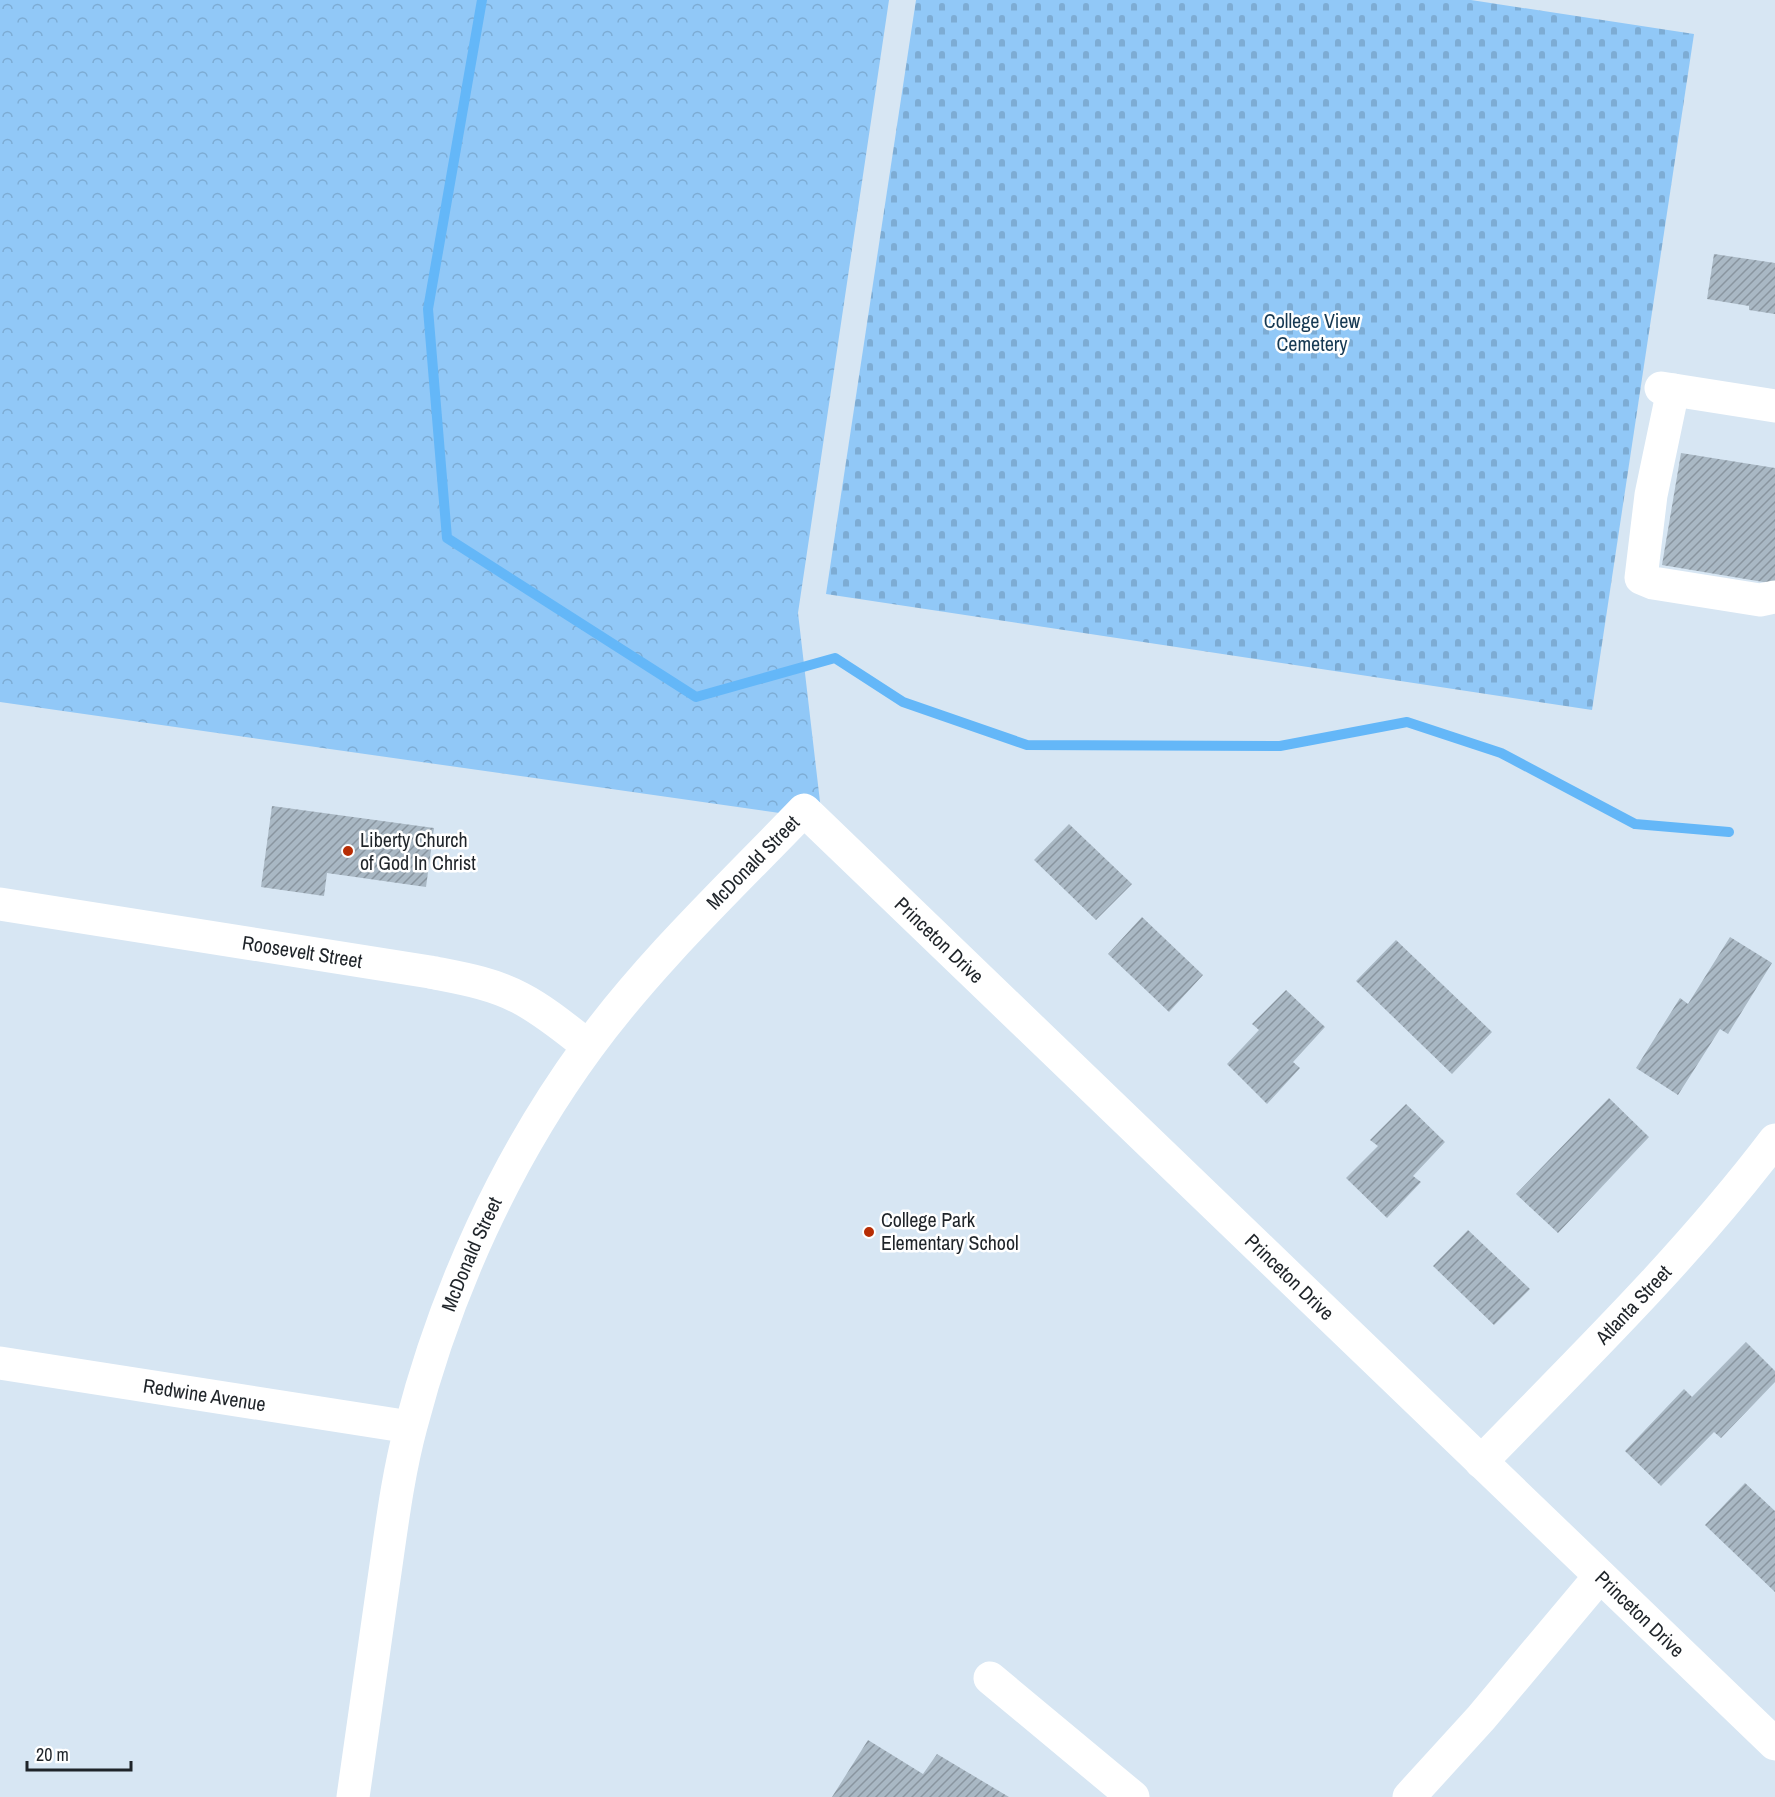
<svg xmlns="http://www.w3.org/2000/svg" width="1775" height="1797" font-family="'Archivo Narrow',sans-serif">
<defs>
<pattern id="forest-crowns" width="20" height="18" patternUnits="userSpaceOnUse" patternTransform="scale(1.5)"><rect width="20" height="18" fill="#91c8f7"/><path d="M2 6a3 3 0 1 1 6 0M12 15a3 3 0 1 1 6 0" fill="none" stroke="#7dacd4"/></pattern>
<pattern id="cemetery-stones" width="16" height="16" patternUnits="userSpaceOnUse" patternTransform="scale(1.5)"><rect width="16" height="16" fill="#91c8f7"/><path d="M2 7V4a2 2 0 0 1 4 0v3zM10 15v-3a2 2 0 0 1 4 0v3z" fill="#7dacd4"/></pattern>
<pattern id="building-hatch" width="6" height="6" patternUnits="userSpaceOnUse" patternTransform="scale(1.5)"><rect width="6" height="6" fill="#a9b8c4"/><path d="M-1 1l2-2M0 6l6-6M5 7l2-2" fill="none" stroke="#89959f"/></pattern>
</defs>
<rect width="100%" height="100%" fill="#d7e6f3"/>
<!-- forest -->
<path fill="url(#forest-crowns)" d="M0,0h889l-91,613 24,206 -822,-117z"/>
<!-- cemetery -->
<path fill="url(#cemetery-stones)" d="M916,0h555l223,34 -102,676 -766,-116z"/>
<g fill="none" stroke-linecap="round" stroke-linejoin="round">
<!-- stream -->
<path stroke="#64b7f8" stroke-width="10" d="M482,0l-54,309 19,229 249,159 139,-39 68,44 124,43 253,1 127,-24 94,31 134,71 94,8"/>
</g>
<!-- building -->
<path fill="url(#building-hatch)" d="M1714,254l61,9v51l-26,-4v-4l-42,-7z
M1681,453l94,15v116l-113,-19z
M272,806l162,22 -8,59 -99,-14 -3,23 -63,-9z
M1069,824l63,60 -36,36 -62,-60z
M1142,917l61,58 -34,37 -61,-58z
M1730,937l42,26 -44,71 -8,-5 -42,66 -42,-27 44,-70 8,6z
M1396,940l96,92 -40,42 -96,-93z
M1286,990l39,37 -32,35 7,6 -33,36 -40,-40 32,-34 -7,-6z
M1609,1098l40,39 -91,96 -42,-39z
M1406,1104l39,38 -32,34 8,6 -34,36 -41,-40 32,-32 -8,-6z
M1468,1230l62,59 -36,36 -61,-59z
M1746,1342l29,29v11l-54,56 -7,-6 -53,54 -36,-35 59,-62 8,8z
M1745,1483l30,28v81l-70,-67z
M868,1740l55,34 14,-20 72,43h-177z"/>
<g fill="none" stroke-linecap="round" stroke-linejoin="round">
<!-- minor -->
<g stroke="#fff" stroke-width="33">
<path d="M1661,388l114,18"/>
<path d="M1673,390l-22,105 -10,83 12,5 107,17 15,-3"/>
<path id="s1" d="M0,904l430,68c30,6 62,11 90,26 25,13 46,31 68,48"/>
<path id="s2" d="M0,1363l410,64"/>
<path id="s3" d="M1481,1462c102,-105 206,-206 294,-322"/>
<path d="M990,1678l143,119"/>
<path id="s4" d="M353,1797c10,-70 20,-141 30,-211 8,-54 14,-108 28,-160 35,-135 95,-267 177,-379 63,-86 142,-160 216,-237l971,934"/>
<path d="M1409,1797l72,-79 119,-142"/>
</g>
</g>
<!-- markers -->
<g fill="#b72d04" stroke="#fff" stroke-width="2">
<circle cx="348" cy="851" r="6"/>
<circle cx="869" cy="1232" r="6"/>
</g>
<g text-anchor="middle" stroke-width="5" stroke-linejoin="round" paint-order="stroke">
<!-- park labels -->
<g font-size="20" fill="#153852" stroke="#fff">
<text x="1312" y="328">College View<tspan x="1312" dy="23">Cemetery</tspan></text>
</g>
<!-- poi labels -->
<g font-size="20" fill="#1f2429" stroke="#fff" text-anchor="start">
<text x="360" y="847">Liberty Church<tspan x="360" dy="23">of God In Christ</tspan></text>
<text x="881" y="1227">College Park<tspan x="881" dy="23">Elementary School</tspan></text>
</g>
<!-- street labels -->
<g font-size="20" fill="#1f2429" stroke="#fff">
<text dy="7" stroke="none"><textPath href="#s4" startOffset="1044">McDonald Street</textPath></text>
<text dy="7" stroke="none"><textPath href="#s4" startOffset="1305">Princeton Drive</textPath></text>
<text dy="7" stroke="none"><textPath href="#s1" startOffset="306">Roosevelt Street</textPath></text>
<text dy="7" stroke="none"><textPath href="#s4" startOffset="558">McDonald Street</textPath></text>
<text dy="7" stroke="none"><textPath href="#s4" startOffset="1791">Princeton Drive</textPath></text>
<text dy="7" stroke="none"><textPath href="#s3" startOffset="219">Atlanta Street</textPath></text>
<text dy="7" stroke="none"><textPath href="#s2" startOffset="207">Redwine Avenue</textPath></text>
<text dy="7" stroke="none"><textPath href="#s4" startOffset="2277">Princeton Drive</textPath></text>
</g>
</g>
<!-- scale -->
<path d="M27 1761v9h104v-9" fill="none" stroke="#1f2429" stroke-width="3"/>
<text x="36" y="1761" font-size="18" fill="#1f2429" stroke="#ffffff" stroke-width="4.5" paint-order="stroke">20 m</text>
</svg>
